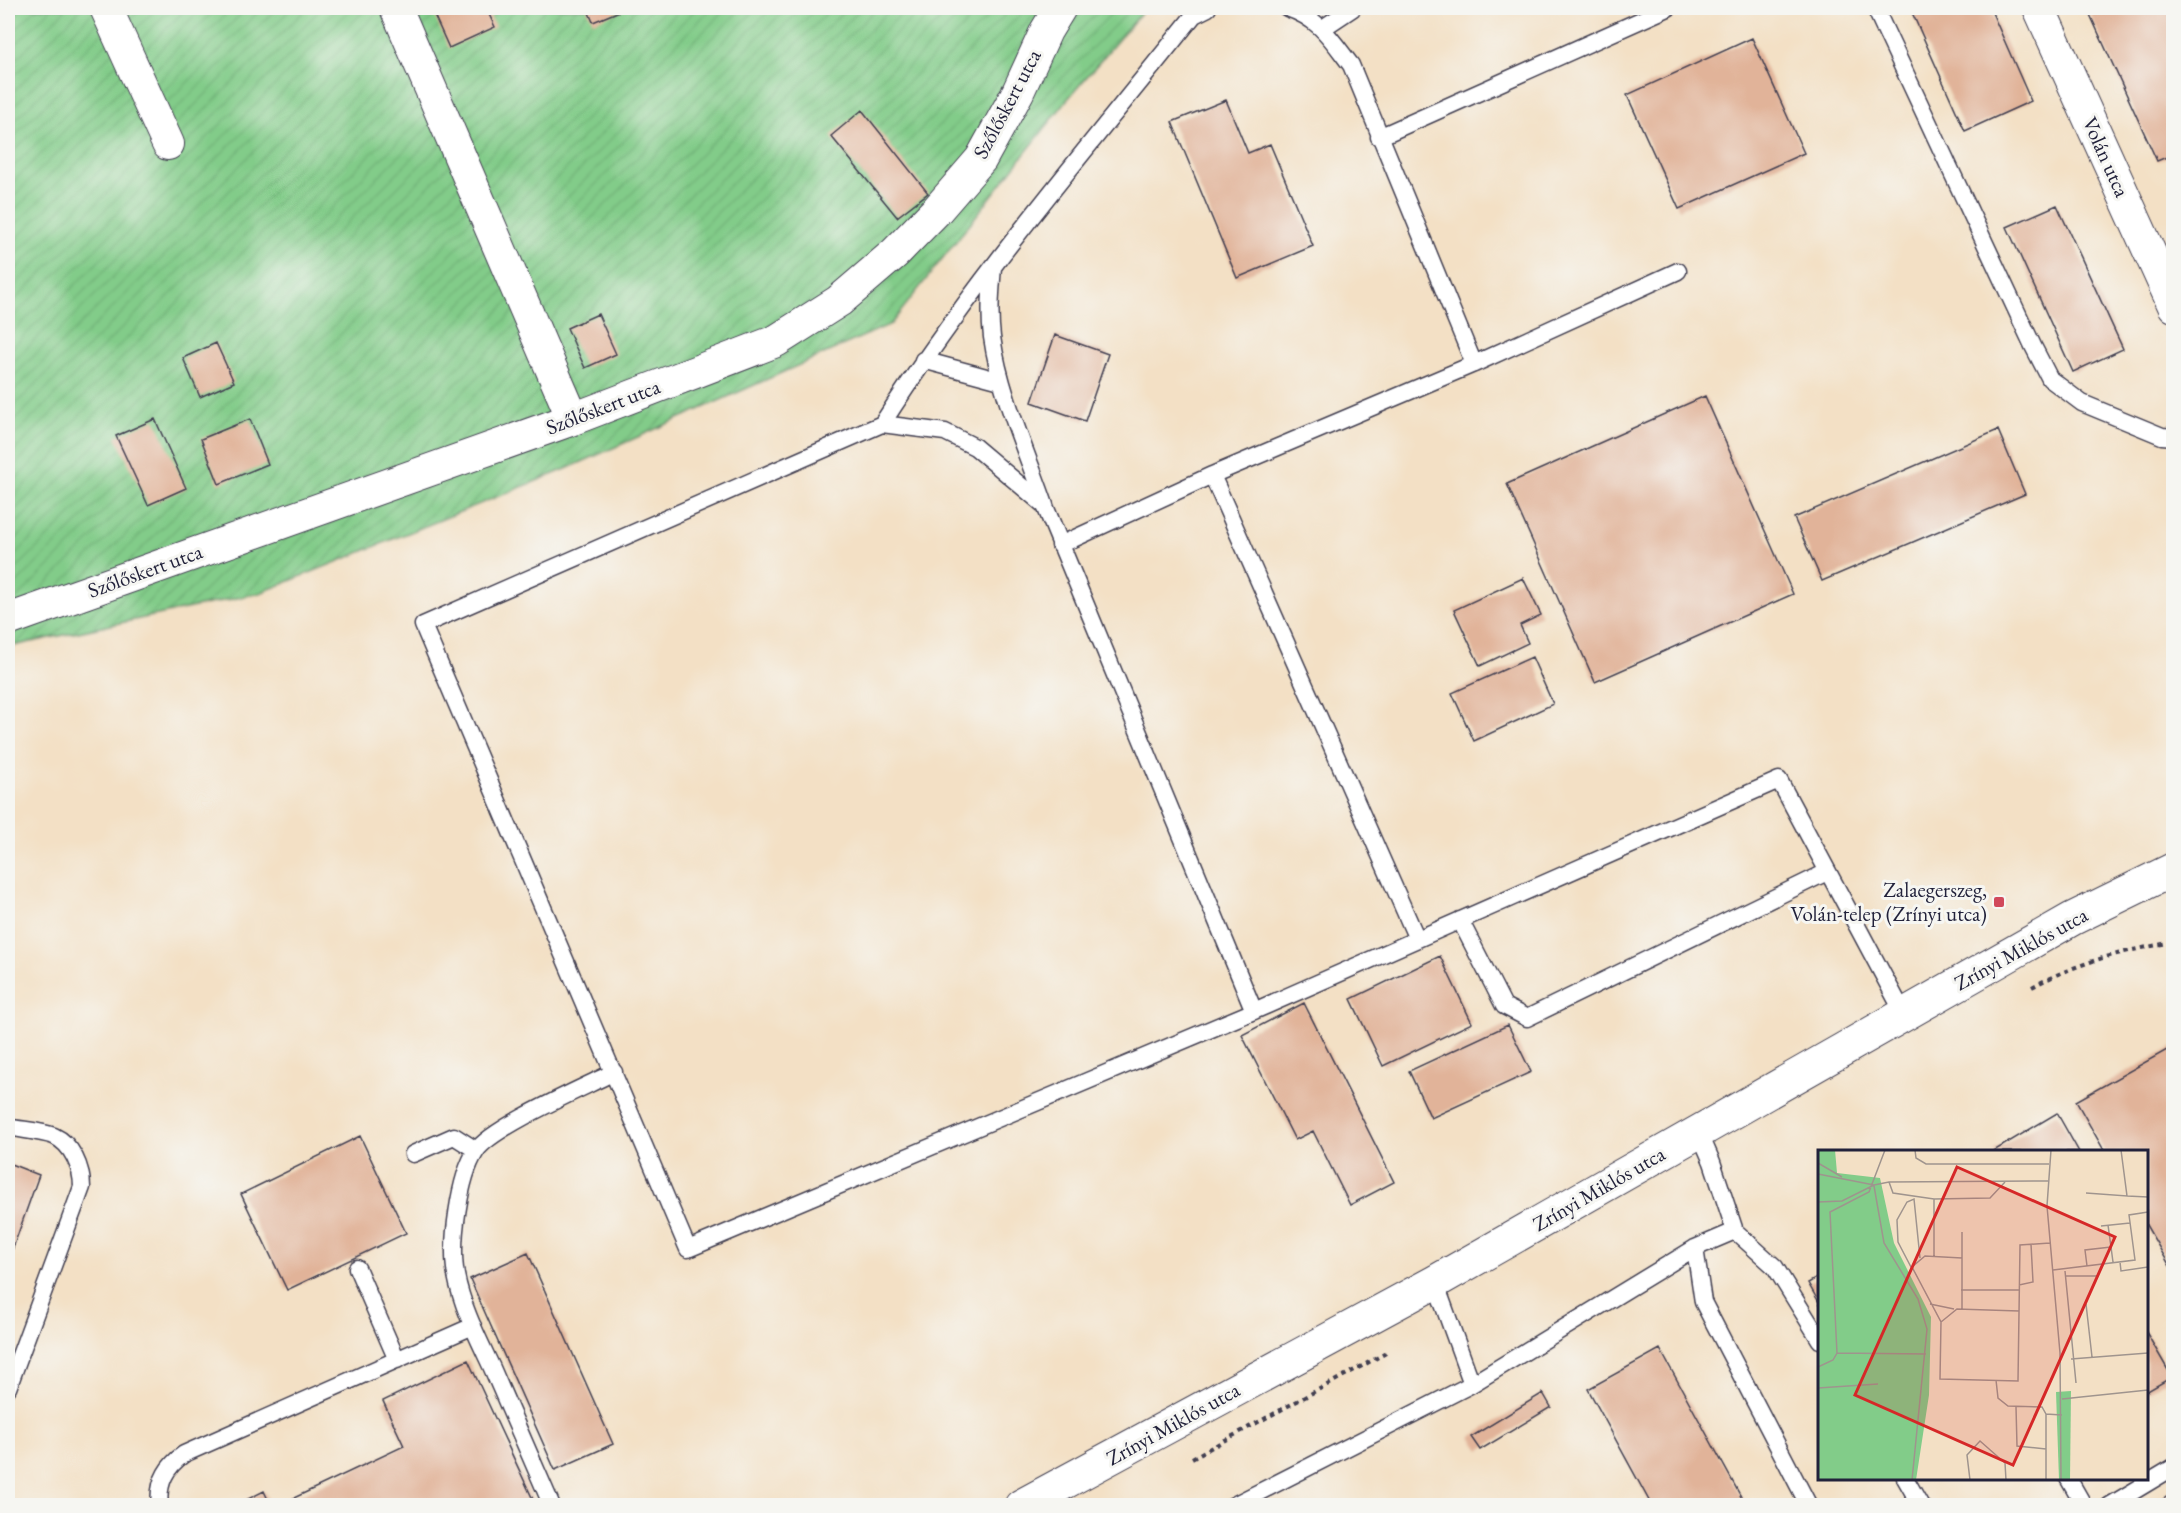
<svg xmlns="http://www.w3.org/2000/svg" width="2181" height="1513" font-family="'EB Garamond',serif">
<defs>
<pattern id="garden-furrows" width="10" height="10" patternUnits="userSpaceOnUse" patternTransform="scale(1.5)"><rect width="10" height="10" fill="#82cc89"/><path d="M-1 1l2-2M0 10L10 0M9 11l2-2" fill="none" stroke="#70af77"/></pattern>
</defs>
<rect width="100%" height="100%" fill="#f6f6f2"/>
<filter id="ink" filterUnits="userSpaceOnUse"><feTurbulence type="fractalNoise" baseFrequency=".0167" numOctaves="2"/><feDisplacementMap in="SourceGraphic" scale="12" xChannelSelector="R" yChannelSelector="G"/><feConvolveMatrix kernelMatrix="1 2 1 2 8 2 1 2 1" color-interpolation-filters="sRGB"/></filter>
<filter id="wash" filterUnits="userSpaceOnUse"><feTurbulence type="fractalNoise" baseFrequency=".008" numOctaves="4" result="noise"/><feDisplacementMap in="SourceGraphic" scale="24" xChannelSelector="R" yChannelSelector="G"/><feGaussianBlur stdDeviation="1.35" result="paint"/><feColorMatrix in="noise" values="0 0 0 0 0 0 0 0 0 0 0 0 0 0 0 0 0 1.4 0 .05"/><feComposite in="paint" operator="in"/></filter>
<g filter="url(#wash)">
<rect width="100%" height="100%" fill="#f3e0c5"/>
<!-- garden -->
<path fill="url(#garden-furrows)" stroke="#527762" stroke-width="1.5" d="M8,8h1137l-78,92 -176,224 -325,145 -306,124 -252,54z"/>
<g id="blocks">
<!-- building -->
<path fill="#e1b399" d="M431,8h55l9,19 -46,21z
M587,8h40l-34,14z
M1910,8h80l41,93 -66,30z
M2087,8h87v146l-17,7z
M1752,38l52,115 -125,56 -52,-114z
M1226,100l22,53 22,-9 43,102 -76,32 -65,-156z
M862,110l66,83 -31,24 -66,-81z
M2057,205l66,144 -50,23 -66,-145z
M598,314l18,40 -31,14 -18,-40z
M1055,335l53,19 -23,67 -53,-19z
M216,343l18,39 -34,15 -17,-39z
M1705,396l88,198 -198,88 -88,-198z
M155,419l31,69 -38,17 -32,-69z
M250,419l18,45 -49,20 -18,-45z
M1998,430l27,64 -203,87 -28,-63z
M1523,578l18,37 -21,10 8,18 -48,23 -26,-56z
M1532,657l21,47 -79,37 -22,-48z
M1440,956l32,67 -89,43 -32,-67z
M1304,1003l90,179 -44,23 -37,-74 -18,9 -53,-105z
M1508,1025l23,47 -100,46 -22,-47z
M2174,1046v227l-28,-48v-73h-41l-29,-51z
M2057,1113l22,39h-87z
M360,1136l46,97 -119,57 -46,-96z
M8,1163l31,12 -31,87z
M528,1253l85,191 -58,26 -85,-191z
M1820,1276v28l-12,-21z
M2146,1332l26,45 -26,15z
M1660,1349l86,157h-94l-64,-117z
M468,1360l68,146h-259l127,-60 -21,-45z
M1543,1393l8,14 -71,43 -9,-13z
M264,1491l7,15h-37z
M2174,1492v14h-21z"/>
</g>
</g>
<g filter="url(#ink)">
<use href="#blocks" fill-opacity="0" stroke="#413e50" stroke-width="1.5"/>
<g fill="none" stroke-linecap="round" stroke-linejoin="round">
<defs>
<path id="lane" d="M1208,8l-14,7c-107,134 -219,264 -312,409l-459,201 265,624 566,-238 525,-231 125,234
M1287,8c33,11 44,31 64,57l123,299
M1875,8l158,338 17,33 32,24 80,33 12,1
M1323,28l30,-20
M1379,137l289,-129
M993,267c-2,23 -4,46 -1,70 8,57 34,113 53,168
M923,360l78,21
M882,424l63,8 30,15 70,59 209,505
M1212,475l205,464
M1060,545l152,-70 262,-111 204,-93
M1460,920l44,86 23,12 300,-146
M8,1127c14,3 32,4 46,9 18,8 28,32 28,51l-74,201
M1699,1132l13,30 23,69 40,36 45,73
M413,1154l41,-18 22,14
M1695,1248l8,54 106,204
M357,1268l40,92
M1435,1282l37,102
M1905,1478l16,28
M2068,1478l16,28
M160,1506c-3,-23 6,-39 24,-52l289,-128
M552,1506c-20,-46 -40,-92 -60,-138 -14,-30 -30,-61 -36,-93 -6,-31 3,-98 20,-124 16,-24 109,-64 138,-79
M1232,1506l240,-122 223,-136 40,-17
M2109,1506l65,-39"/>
<path id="street" d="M106,8l62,136
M396,8l177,411
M2039,8l135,298
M8,620l565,-201 203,-78 63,-40 56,-48 42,-43 44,-51 37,-67 28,-61 14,-23"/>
<path id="secondary" d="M1021,1506l414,-224 637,-363 102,-50"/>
</defs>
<!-- lane casing -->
<use href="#lane" stroke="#413e50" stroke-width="19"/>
<!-- street casing -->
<use href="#street" stroke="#413e50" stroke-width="34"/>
<!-- secondary casing -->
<use href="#secondary" stroke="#413e50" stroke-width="35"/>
<!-- path -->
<path stroke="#413e50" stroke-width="4" stroke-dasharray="4.5 4.5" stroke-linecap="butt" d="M2032,987c47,-25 90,-36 142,-45
M1192,1458l194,-105"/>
<!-- lane -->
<use href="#lane" stroke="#fff" stroke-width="16"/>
<!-- street -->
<use href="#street" stroke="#fff" stroke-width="32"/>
<!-- secondary -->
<use href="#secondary" stroke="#fff" stroke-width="33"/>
</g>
</g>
<!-- markers -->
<rect fill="#d1495b" stroke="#f6f6f2" stroke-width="2" x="1993" y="896" width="12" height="12" rx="3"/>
<g text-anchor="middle" stroke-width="6" stroke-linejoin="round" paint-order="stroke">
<!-- street labels -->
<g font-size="21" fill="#22223b" stroke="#f6f6f2">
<text transform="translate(1007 104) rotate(-62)" y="7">Szőlőskert utca</text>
<text transform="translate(2106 157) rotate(66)" y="7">Volán utca</text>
<text transform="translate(603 407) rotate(-21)" y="7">Szőlőskert utca</text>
<text transform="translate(145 571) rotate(-20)" y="7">Szőlőskert utca</text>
<text transform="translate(2021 949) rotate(-29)" y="7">Zrínyi Miklós utca</text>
<text transform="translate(1599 1189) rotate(-30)" y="7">Zrínyi Miklós utca</text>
<text transform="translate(1173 1424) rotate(-29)" y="7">Zrínyi Miklós utca</text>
</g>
<!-- poi labels -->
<g font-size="21" fill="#22223b" stroke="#f6f6f2" text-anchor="end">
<text x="1987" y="897">Zalaegerszeg,<tspan x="1987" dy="24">Volán-telep (Zrínyi utca)</tspan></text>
</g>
</g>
<!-- overview -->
<g transform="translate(1818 1150)">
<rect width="330" height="330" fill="#f3e0c5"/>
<path d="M253,241l-1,89h-11l-3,-88z" fill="#82cc89"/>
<path d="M0,0h17l2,23 43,5 14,65 37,74 -2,78 -13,85h-98z" fill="#82cc89"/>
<path fill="none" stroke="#9f948e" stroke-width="1.5" d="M97,0l1,8 10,6h123M233,0l-4,56 13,147 1,127M0,13l24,14M0,24l56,11M71,32l4,11 41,6 56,-1 15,-16M56,36l10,57 34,56 9,30 -15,151M268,43l41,3 -6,-46M309,46l21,1M116,49v58M0,52l24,-1 32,-16 15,-3 159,-1M290,75l5,37M283,76l29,-3M144,108l-37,-2 -13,11 29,55 -1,57 78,2 2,-136 30,-2M302,112l1,9 27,-4M269,116l-2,-16 26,-3M94,119l-14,-27 -1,-22 10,-18 7,-3 6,59M235,120l82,-10 -6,-45 19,-3M247,121l11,112M247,126h32M201,135l14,-3 -2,-38M143,140h58M112,154l24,5M268,154l6,53M144,159v-77M123,172l16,-13 62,2M19,203l89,1M253,209l77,-6M0,217l15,-7 4,-7 -7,-141 39,-20 16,-42M178,230l2,18 10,8 34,1 4,7 16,1M0,238l60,-4M244,249l86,-9M198,257l1,39 29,3M152,330l-3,-25 13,-14 25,22 1,17M228,330v-66"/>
<path fill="#d62828" fill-opacity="0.15" stroke="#d62828" stroke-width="3" d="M139,17l158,70 -102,228 -158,-70z"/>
<rect width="330" height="330" fill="none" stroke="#22223b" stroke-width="3"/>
</g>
<!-- margin -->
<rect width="2181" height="1513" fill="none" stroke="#f6f6f2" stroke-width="30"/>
</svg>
